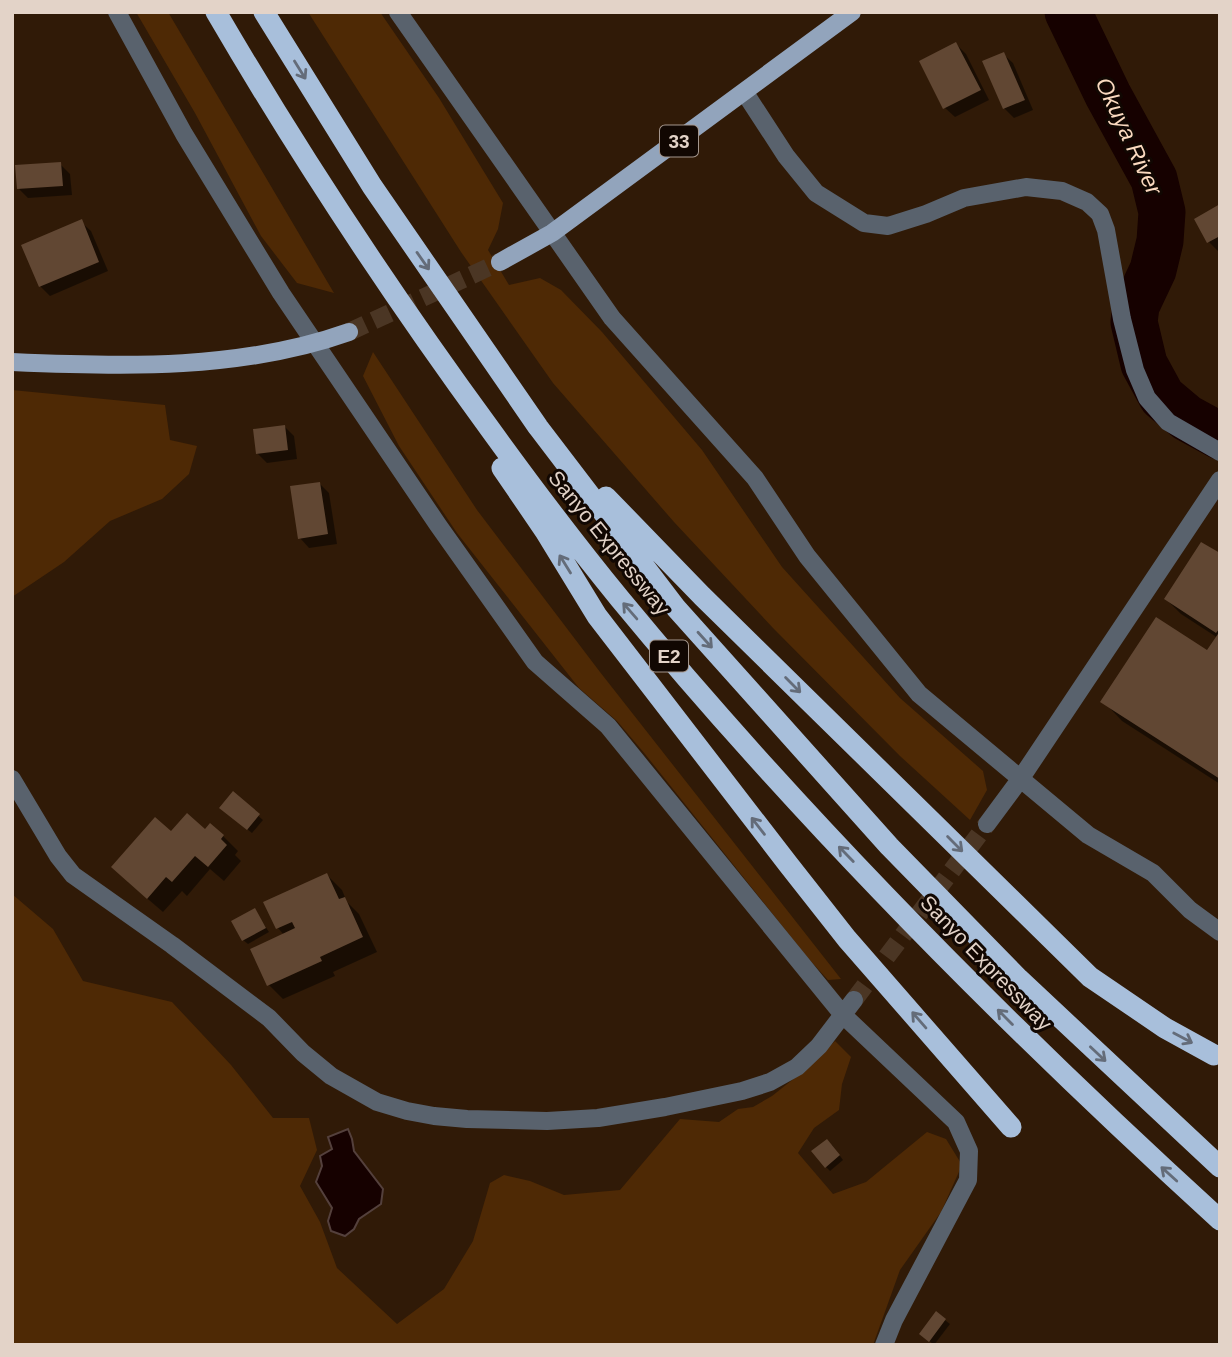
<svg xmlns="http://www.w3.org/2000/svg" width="1232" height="1357" font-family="Arial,sans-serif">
<rect width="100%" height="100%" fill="#301a07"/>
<!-- green -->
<path fill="#4e2905" d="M136,12h32l166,281 -37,-10 -36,-47 -66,-123z
M308,12h72l59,86 64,105 -5,26 -10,21 21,35 31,-7 21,12 41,42 100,118 80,117 118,131 83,73 4,19 -17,30 -70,-64 -127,-128 -99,-106 -121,-139 -92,-131z
M373,352l104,158 123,162 241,307 -13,1 -21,-23 -162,-203 -28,-33 -38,-33 -122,-155 -58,-87 -36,-70z
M12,390l153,15 5,35 27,6 -8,28 -27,25 -52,22 -46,41 -52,35z
M12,894l41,35 30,52 89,21 59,63 42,53h36l8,32 -17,36 20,36 17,46 60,56 47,-35 29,-48 17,-58 14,-8 26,6 34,14 56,-5 60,-71 39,3 19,-13 15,-2 19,-11 34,-27 29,-28 16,16 -9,27 -3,26 -25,18 -16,25 35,41 33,-12 61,-50 19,7 16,26 -21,47 -41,58 -27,75h-861z"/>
<!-- water -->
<path fill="#160100" stroke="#54403c" stroke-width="2" d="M348,1129l4,10 2,12 29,38 -2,15 -22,15 -5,10 -9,7 -14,-5 -3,-10 4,-13 -16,-26 6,-16 -2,-10 12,-7 -4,-12z"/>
<!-- shadow -->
<path fill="#0007" d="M956,44l10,10 23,46 -34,17 -10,-9z
M1003,54l10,9 20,47 -19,8 -10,-10z
M60,164l10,10 2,21 -44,3 -9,-9z
M1220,206v45h-2l-9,-9z
M81,222l10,9 17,40 -58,25 -10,-10z
M285,427l9,9 3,23 -30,4 -10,-10z
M319,483l10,10 8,51 -28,4 -9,-10z
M1220,556v228l-98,-63 -19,-20 105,-49 10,-14 -37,-24 -15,-15z
M233,794l30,26 -11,13 -26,-21z
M205,831l18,5 15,15 -3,4 6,6 -17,20 -14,-12 -23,27 -5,-5 -19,21 -35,-30 43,-48z
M327,875l15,15 5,12 12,12 18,38 -44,20 2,4 -52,23 -14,-14 15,-50 -6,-7z
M255,911l14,21 -21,12 -5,-4z
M832,1145l11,15 -13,11 -4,-4z
M937,1314l13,10 -16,21 -8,-7z"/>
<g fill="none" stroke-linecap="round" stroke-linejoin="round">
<!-- river -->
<path stroke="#160100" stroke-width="47" d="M1068,12l40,83 46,84 8,33 -2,29 -7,29 -17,36 -2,16 10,42 18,33 25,21 33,18"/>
</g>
<!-- building -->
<path fill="#614733" d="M956,42l25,48 -38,19 -24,-48z
M1004,52l21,48 -22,9 -21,-48z
M61,162l2,24 -46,3 -2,-24z
M1220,204v32l-13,7 -13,-24z
M82,219l17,43 -60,25 -18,-42z
M285,425l3,25 -32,4 -3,-25z
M320,482l8,52 -30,5 -8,-53z
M1201,542l19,11v75l-4,5 -52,-34z
M1156,617l51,33 13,-19v148l-120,-77z
M233,791l27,23 -13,16 -28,-22z
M187,813l18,16 5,-6 14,12 -3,4 6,6 -19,22 -13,-11 -23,26 -6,-5 -19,22 -36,-32 44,-50 16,14z
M327,873l12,26 6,-2 18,40 -43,20 2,4 -55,25 -17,-37 45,-21 -3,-6 -16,7 -13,-27z
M255,908l11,20 -24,13 -11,-20z
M827,1139l13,16 -15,13 -14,-17z
M936,1311l10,8 -17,23 -10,-8z"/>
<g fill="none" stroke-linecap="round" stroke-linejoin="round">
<!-- street-tunnel -->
<path stroke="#4b3624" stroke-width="18" stroke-dasharray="18 9" stroke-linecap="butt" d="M854,1000l133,-176"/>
<!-- primary-tunnel -->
<path stroke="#4b3624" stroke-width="18" stroke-dasharray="18 9" stroke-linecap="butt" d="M349,332l151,-70"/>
<!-- street -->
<path stroke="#59626d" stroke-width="18" d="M117,12l67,122 97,159 157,232 97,137 73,64 235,289 113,107 13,29 -1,29 -74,140 -10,25
M398,12l214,306 143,160 52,78 112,138 169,141 65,38 37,37 30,22
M745,93l41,63 30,37 48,30 24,3 38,-12 38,-16 62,-11 36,4 25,11 13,12 6,16 16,89 13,51 12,28 21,24 52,30
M12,779l46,77 15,19 99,70 97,73 34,35 28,23 46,26 30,9 27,5 33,3 80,2 51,-3 67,-11 77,-16 28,-9 27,-15 22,-21 35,-46
M987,824l34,-46 199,-298"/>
<!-- primary -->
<path stroke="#92a4bc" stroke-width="18" d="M500,262l52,-29 300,-221
M12,362c113,5 230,8 337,-30"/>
<!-- highway -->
<path stroke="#a8bfdb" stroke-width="21" d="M216,12c84,144 176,283 274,417 42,58 85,115 130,170 183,222 387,427 600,621
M264,12l108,174 166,241 138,181 213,238 130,133 201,188
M502,468l43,63 52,85 191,248 59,75 164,188
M606,497l96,99 388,381 75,51 49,27"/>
</g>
<!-- one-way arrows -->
<defs><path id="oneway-shaft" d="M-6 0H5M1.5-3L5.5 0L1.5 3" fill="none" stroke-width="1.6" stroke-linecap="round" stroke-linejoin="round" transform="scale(1.75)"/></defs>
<g stroke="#646c79">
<use href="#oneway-shaft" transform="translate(300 70) rotate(58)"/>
<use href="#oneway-shaft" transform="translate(423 261) rotate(55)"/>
<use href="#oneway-shaft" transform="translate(565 564) rotate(-122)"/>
<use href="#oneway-shaft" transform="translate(630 611) rotate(-131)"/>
<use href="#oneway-shaft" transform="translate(705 640) rotate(48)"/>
<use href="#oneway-shaft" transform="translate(793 685) rotate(45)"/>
<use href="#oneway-shaft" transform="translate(758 826) rotate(-128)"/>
<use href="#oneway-shaft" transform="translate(955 844) rotate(45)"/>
<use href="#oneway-shaft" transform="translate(846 854) rotate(-134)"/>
<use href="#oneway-shaft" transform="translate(1005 1017) rotate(-135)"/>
<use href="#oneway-shaft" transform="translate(919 1020) rotate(-131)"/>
<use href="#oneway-shaft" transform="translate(1183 1038) rotate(28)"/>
<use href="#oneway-shaft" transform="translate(1098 1054) rotate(43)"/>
<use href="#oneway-shaft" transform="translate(1169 1174) rotate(-138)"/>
</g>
<g text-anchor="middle" stroke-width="6" stroke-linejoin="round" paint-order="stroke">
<!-- shield labels -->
<g fill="#110702" stroke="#a4968d" stroke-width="2">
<rect x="660" y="125.5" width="38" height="31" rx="5"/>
<rect x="650" y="640.5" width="38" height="31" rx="5"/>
</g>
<g font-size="19" font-weight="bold" fill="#e3d3c8">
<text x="679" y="148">33</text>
<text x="669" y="663">E2</text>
</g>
<!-- street labels -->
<g font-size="21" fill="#e3d3c8" stroke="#110702">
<text transform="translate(609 543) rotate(51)" y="7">Sanyo Expressway</text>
<text transform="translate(986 963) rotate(46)" y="7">Sanyo Expressway</text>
</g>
<!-- water labels -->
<g font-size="23" font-style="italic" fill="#fad9bf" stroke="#110702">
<text transform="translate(1129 136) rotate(65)" y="8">Okuya River</text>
</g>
</g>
<!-- border -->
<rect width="1232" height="1357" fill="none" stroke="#e3d3c8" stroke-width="28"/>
</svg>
